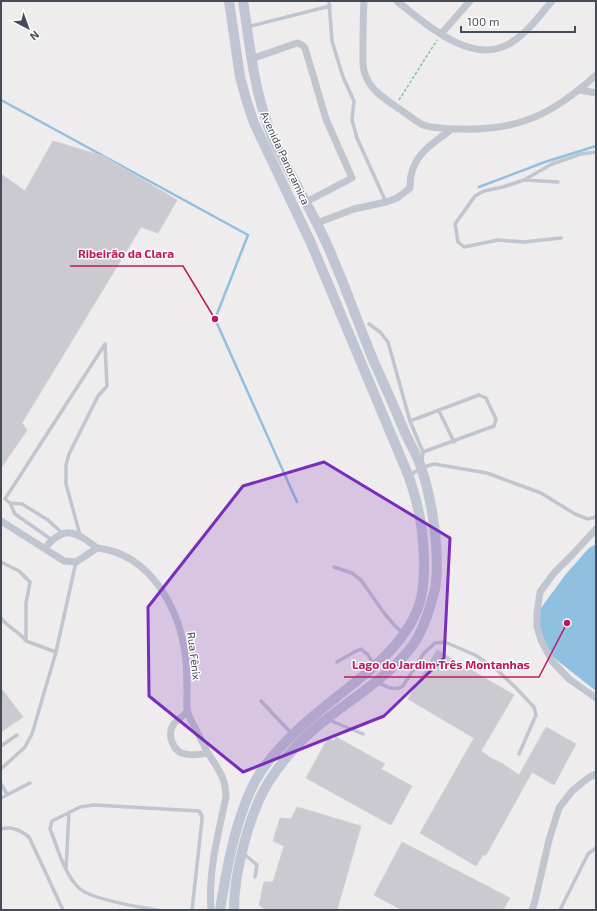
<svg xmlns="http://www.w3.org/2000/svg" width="597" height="911" font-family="'Exo 2',sans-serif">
<rect width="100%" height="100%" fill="#eeecec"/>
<!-- water -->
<path fill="#8fc0e1" d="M596,544v147l-43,-34 -14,-23 -1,-22 28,-38 23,-26z"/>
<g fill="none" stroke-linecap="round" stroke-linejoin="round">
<!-- stream -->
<path stroke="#8fc0e1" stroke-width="2.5" d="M1,100l247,135 -33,84 82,183
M479,187l66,-25 51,-16"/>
</g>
<!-- building -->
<path fill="#cacad0" stroke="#d0d1d7" d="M53,141l50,15 74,44 -19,33 -17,-6 -119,196 5,7 -26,38v-294l24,17z
M437,650l77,45 -33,56 10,7 12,6 16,11 27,-48 30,17 -22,41 -22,-13 -46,83h-3l-7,11 -56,-33 54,-95 -66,-39z
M1,688l22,29 -22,15z
M336,737l49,27 -4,5 31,17 -21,39 -85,-47 22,-40 6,3z
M297,807l64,19 -24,84h-71l-7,-5 5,-23h9l11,-36 -11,-5 7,-23 11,1z
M402,842l108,56 -7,12h-101l-28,-15z"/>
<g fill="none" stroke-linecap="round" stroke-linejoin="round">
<!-- path -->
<path stroke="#79c3ac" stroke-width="1.5" stroke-dasharray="3 2" stroke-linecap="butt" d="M399,100l38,-60"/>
<!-- service -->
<path stroke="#c0c5d0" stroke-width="3.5" d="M329,1l3,40 11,36 11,24 -2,19 5,18 29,64
M247,27l83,-21
M525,180l33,2
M561,238l-37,4 -26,-2 -34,7 -6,-5 -3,-18 20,-28 9,-5 19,-4 21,-7 28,-16 29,-10 15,-2
M369,324l11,8 8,10 22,79 13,31 -1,9
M439,411l15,31
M410,421l69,-26 7,3 10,21 -2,7 -71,26
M409,476l12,-8 13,-4 53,9 54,20 34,21 13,5 8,-2
M10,503l12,1 26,16 15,14
M80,535l-14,-51v-19l3,-11 29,-58 9,-10 -2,-41
M52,540l-37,-26 -5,-11 -5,-4 100,-155
M1,562l18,9 11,11 -4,21v38
M334,567l18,6 9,7 23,33 11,13 8,7
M1,618c7,10 19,14 25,23l30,11
M337,662l19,-11 5,-2 6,5 7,10
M378,683c9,3 16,9 25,3l21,-33 11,-10 10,-1 30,13 21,14 19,18 19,20 2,8 -17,39
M261,701l31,33
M329,720l34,14
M1,746l16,-11
M1,769l24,-22 7,-13 24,-82 20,-90
M1,784l6,10
M1,798l29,-15
M1,829c11,-3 19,1 28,8l34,73
M244,854l13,11 -2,12
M66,869l3,-57
M157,910c-18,-3 -64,-10 -77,-21 -16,-14 -22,-41 -30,-60l2,-8 28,-14 14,-2 105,6 3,5v4l-10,90
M560,910l28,-56 8,-6"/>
<!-- minor -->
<path stroke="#c0c5d0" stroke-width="7" d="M364,1c-1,16 -1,32 -1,49 0,7 -1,17 2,24 5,16 20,25 33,34 8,5 17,13 25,17 8,3 28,4 37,4 59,2 93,-15 136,-54
M397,1c28,23 77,67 115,41 16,-10 28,-27 40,-41
M441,34l29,-33
M251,59l46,-16 5,2 3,3 21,71 26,59 -46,24
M580,90l16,3
M317,223l37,-14 32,-7 11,-4 13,-10c-1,-31 20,-43 42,-59
M1,521l63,40 12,1 21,-14
M596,529l-24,26 -18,18 -14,19 -3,21v14l4,13 11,21 17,18 27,19
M45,548c20,-24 31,-16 52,0
M97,548c55,6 84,63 89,113 1,12 1,24 1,36 0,5 -1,11 1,15 1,5 4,10 6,14 5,9 9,18 14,27 10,16 18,25 18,44 -8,38 -18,75 -15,113
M187,712c-4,4 -10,8 -14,13 -6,10 0,28 13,29 7,2 15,0 22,-1
M532,910l3,-9 14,-61 10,-32 13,-17 16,-13 8,-4"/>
<!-- secondary -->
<path stroke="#c0c5d3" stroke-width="10" d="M220,910c7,-44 18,-107 44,-143 21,-28 47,-50 74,-71 15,-12 31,-24 44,-37 16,-15 32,-36 38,-57 7,-25 4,-68 -2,-93 -2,-11 -6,-22 -9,-32l-98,-234 -57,-120 -7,-21 -7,-25 -11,-76
M234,910c0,-37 15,-96 34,-127 14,-22 31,-42 51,-58 31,-26 79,-53 99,-88 8,-15 13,-32 17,-48 3,-15 2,-31 1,-46 -2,-25 -7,-52 -15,-76 -4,-11 -10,-22 -15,-32 -10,-24 -20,-47 -31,-71 -18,-42 -32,-86 -52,-128 -16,-34 -36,-66 -51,-100 -18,-43 -22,-90 -29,-135"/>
</g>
<!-- marked area -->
<path fill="#7b2cbf" fill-opacity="0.2" stroke="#7b2cbf" stroke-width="3" stroke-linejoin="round" d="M324,462l126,76 -6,120 -60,58 -141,56 -94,-76 -1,-89 95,-121z"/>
<g text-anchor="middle" stroke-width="3" stroke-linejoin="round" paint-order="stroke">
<!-- street labels -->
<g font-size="11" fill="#464c57" stroke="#fff">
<text transform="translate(285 158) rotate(65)" y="4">Avenida Panoramica</text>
<text transform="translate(194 656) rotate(83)" y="4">Rua Fênix</text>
</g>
</g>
<!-- callouts -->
<path fill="none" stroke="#c2185b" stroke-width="1.5" d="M215 319L183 266H70M567 623L539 677H344"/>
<g fill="#c2185b" stroke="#fff" stroke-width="1.5">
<circle cx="215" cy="319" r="4"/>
<circle cx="567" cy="623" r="4"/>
</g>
<g font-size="12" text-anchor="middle" font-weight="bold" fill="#c2185b" stroke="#fff" stroke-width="3" stroke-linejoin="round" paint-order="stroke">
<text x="126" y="258">Ribeirão da Clara</text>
<text x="441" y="669">Lago do Jardim Três Montanhas</text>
</g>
<!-- border -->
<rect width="597" height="911" fill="none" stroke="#464c57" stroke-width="4"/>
<!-- north arrow -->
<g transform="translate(28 28) rotate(139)" stroke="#ffffff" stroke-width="3" paint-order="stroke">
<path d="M0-3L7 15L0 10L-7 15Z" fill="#464c57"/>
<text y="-6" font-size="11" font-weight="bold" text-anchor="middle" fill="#464c57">N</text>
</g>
<!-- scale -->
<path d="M461 26v6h114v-6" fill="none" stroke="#464c57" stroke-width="2"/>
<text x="467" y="26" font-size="12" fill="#464c57" stroke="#ffffff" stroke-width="3" paint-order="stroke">100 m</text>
</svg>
